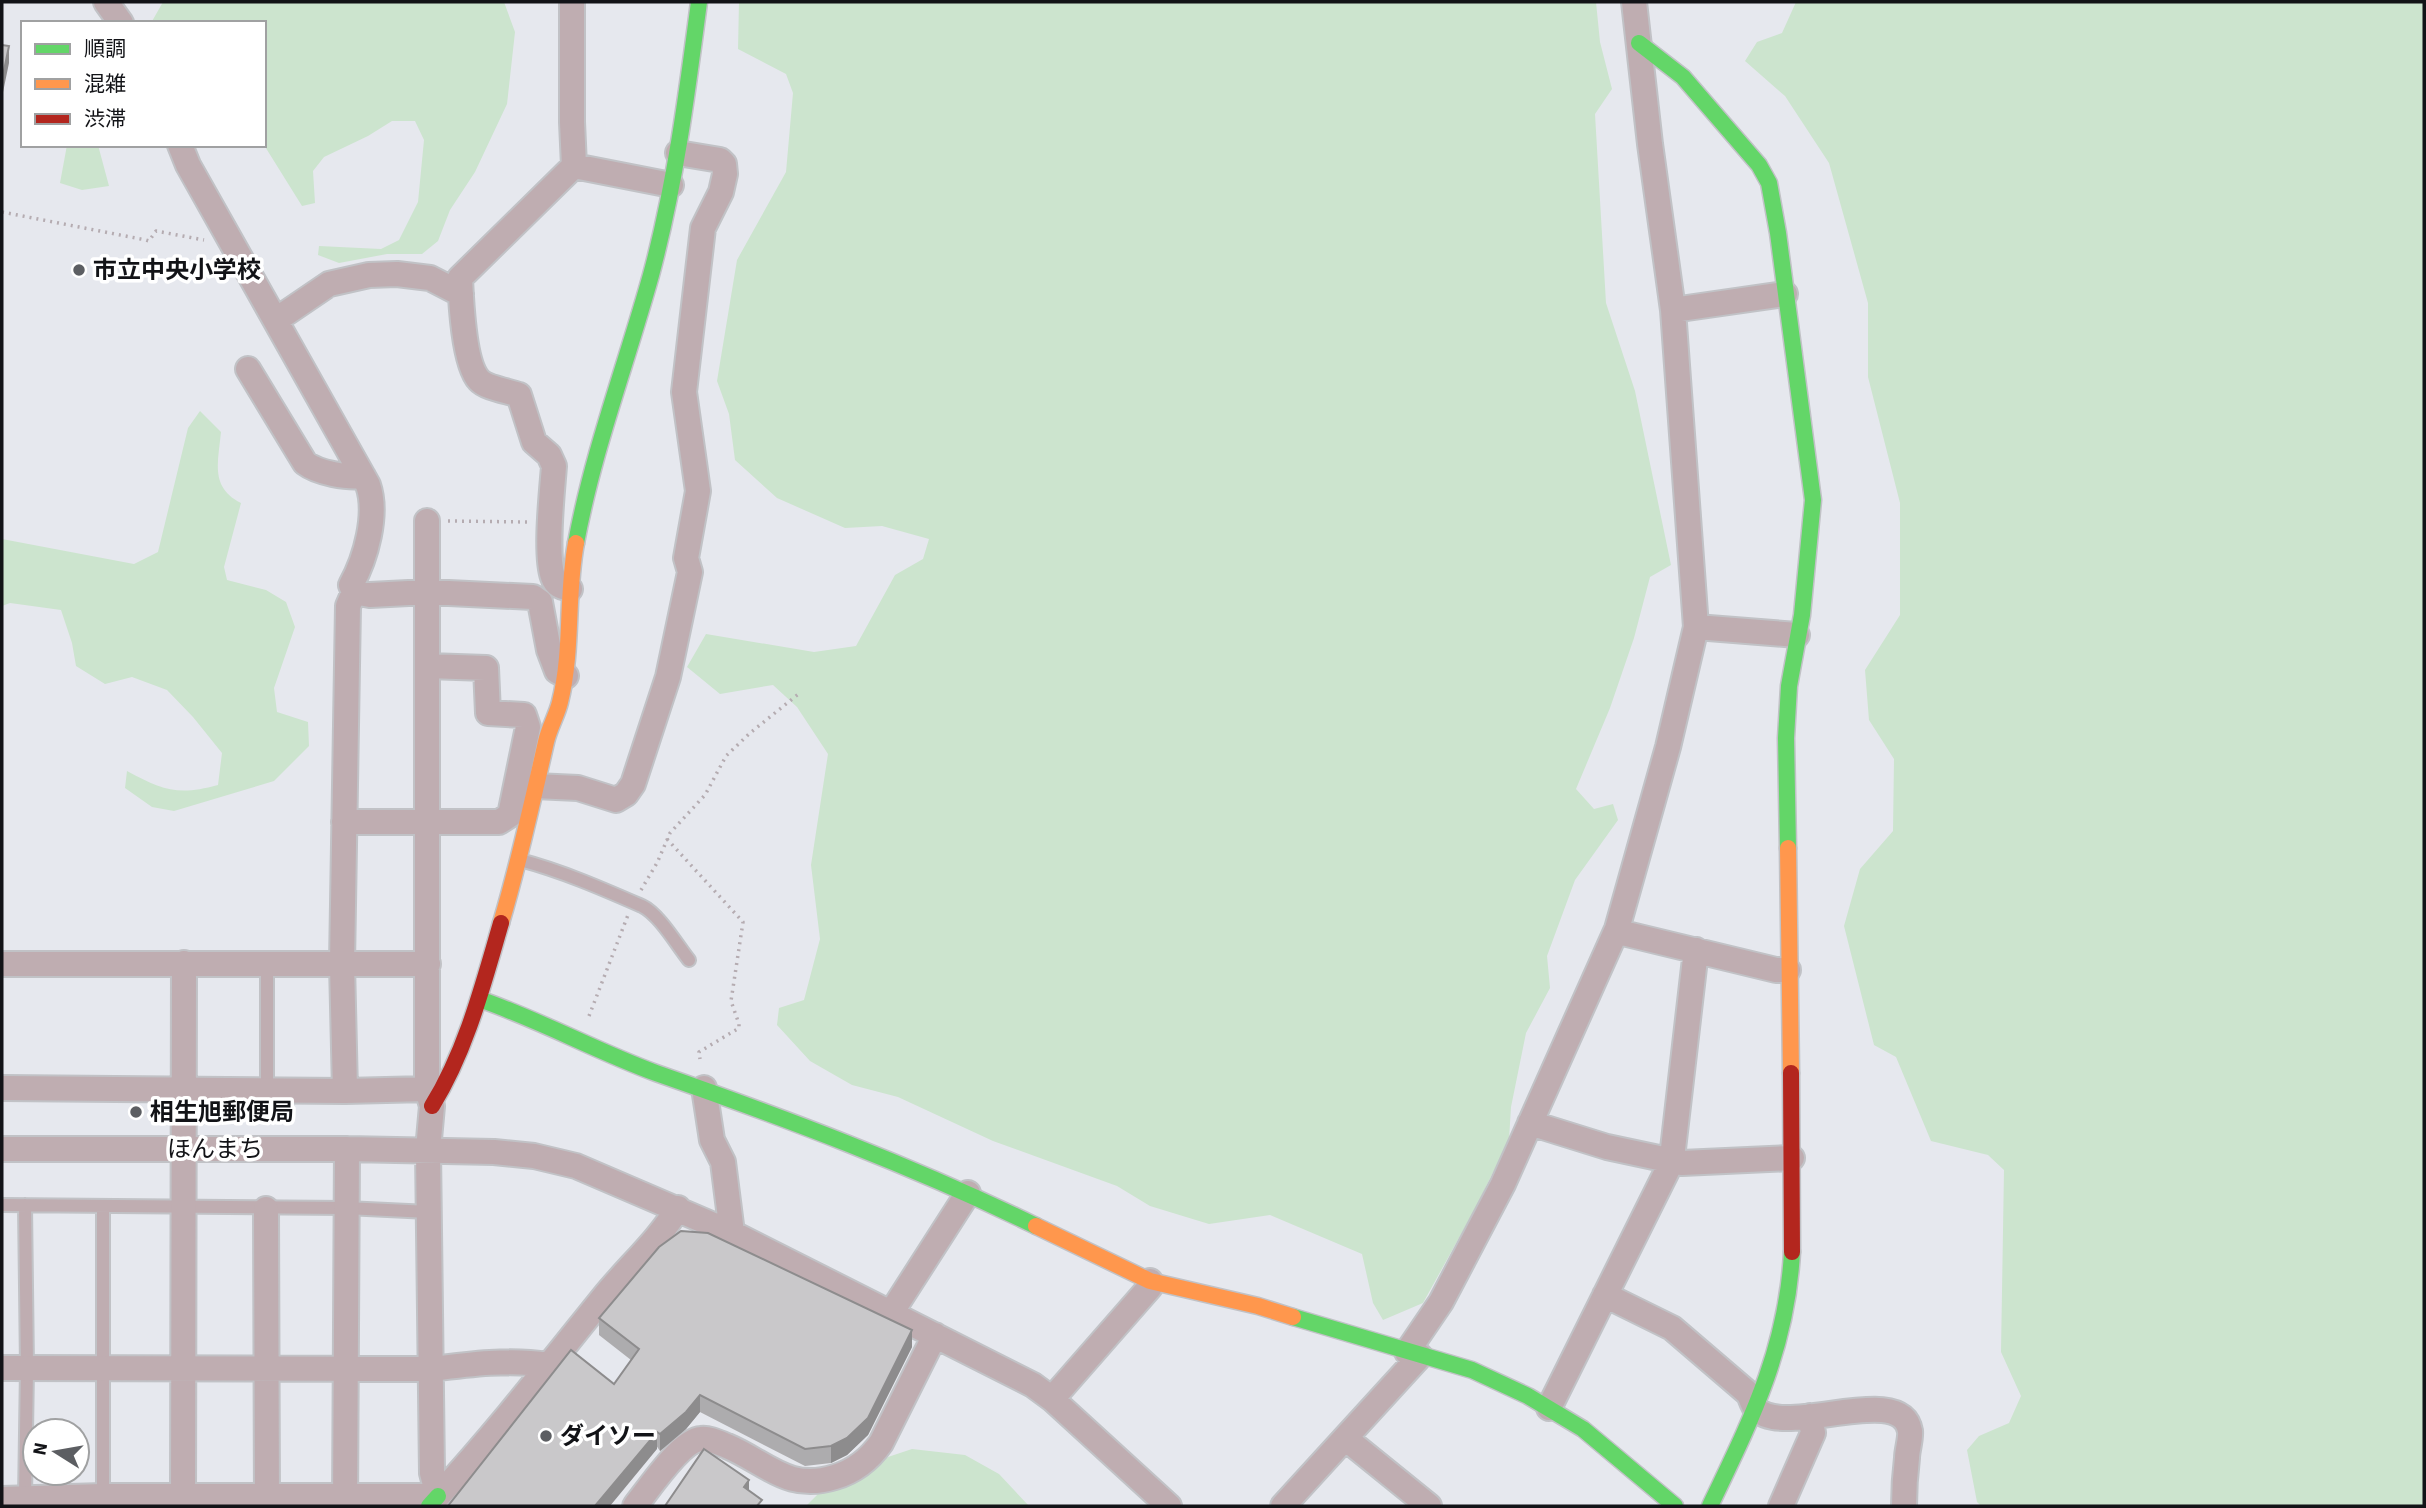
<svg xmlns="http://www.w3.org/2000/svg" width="2426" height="1508" font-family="'Source Sans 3','Noto Sans JP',sans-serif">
<rect width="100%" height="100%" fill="#e6e8ee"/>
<!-- green -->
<path fill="#cce4ce" d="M163,2h341l11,30 -8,72 -32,68 -25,38 -12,31 -16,13h-35l-48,9 -21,-8 1,-9 62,3 18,-9 19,-38 6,-62 -9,-19h-23l-24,15 -44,21 -11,14 2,32 -13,3 -38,-61v-122h-113z
M739,2h857l4,40 12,47 -17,25 11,189 29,88 36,174 -21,12 -16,61 -24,70 -34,81 18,20 19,-5 5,16 -43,60 -28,76 3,32 -24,45 -15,74 -2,33 -34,69 -52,94 -40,17 -10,-17 -11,-49 -92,-39 -61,9 -59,-18 -33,-20 -124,-45 -95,-44 -46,-12 -42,-24 -33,-36 2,-17 25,-8 16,-61 -9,-74 17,-111 -31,-47 -24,-22 -53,9 -33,-27 19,-33 108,18 42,-6 39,-71 28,-16 6,-20 -47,-13 -37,2 -68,-30 -42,-38 -6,-46 -12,-33 20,-121 49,-88 7,-79 -7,-19 -48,-25z
M1796,2h628v1504h-443l-4,-4 -10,-52 12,-14 30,-13 12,-27 -20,-44 3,-182 -16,-15 -57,-14 -35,-84 -22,-12 -30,-119 16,-57 33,-38 1,-72 -25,-39 -4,-50 35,-55v-112l-32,-126v-74l-39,-140 -44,-67 -40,-35 12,-19 25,-9z
M67,145h31l11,41 -27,4 -22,-7z
M200,411l21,21c-3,31 -11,55 20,71l-17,64 3,13 39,10 20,12 9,25 -21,61 3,24 31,10 1,24 -35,35 -100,30 -22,-4 -27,-19 2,-17c35,19 51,25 91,14l4,-32 -29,-36 -26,-27 -35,-13 -27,7 -29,-18 -4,-23 -11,-33 -51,-7 -8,3v-67l132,25 24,-12 30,-124z
M912,1449l53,6 34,19 30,32h-223l15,-15 38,-10 29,-24z"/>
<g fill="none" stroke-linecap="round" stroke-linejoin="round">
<defs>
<path id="lane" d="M520,860c42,11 83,29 122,46 17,8 35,39 47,54
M267,1091v-128
M2,1205l344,3 83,4
M25,1498l2,-130 -2,-163
M103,1499v-293"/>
<path id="street" d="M106,2l15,21
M572,2v120l2,44 97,19
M180,145l8,20 180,320c10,29 -2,73 -17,100l3,7
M1673,310l112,-16
M276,320l53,-36 40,-9 28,-1 33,4 31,16
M248,369l57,94c13,10 42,15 58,13
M427,521v568l5,17 -4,44 4,323 6,23
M570,589c-8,-2 -14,-3 -17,-12 -8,-23 -1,-84 1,-111l-5,-11 -15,-13 -15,-47c-11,-4 -33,-7 -40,-15 -15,-16 -18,-79 -19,-102l114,-112
M1696,627l101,8
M535,786l43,2 38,12 10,-6 7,-10 35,-107 22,-105 -4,-14 12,-67 -14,-99 19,-164 18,-36 4,-18 -1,-10 -4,-4 -42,-7
M344,822h155l11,-7 18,-88 -4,-12 -36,-2 -2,-45 -58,-2
M1617,929l10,5 149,36h12
M2,964h426
M2,1088l343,3 82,-2
M704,1088l8,52 11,22 9,71
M345,1091l-3,-127 6,-358 6,-14 16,3 58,-3 105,5 7,5 9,48 8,21 9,5
M1530,1123l77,24 75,16 110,-5
M2,1149h345l147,3 40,4 42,10 156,67 301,152 19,14 117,107
M266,1209l1,297
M1605,1295l67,33 77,66c2,5 4,12 7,15 30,30 145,-28 154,22 1,8 -3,19 -3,27 -2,16 -3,32 -3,48
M891,1313l77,-120
M1407,1352l34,-50 62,-118 114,-255 51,-182 28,-120 -23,-317 -23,-166 -16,-142
M2,1368l430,1c38,-5 78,-10 116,-4
M1052,1399l98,-112v-6
M1549,1408l118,-237 6,-22 23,-199
M1345,1438l84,68
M2,1499l101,-3h335c58,-63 111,-131 165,-198 24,-30 55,-57 75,-90
M183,1506l1,-543
M345,1506l2,-357
M635,1506c13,-16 46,-66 66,-67 9,-1 18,4 26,7 40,17 61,46 108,31 20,-6 34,-17 46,-34l54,-108
M1283,1506l137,-150
M1781,1506l32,-73 -3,-17"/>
<path id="fast" d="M1639,43l44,34 76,88 10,18 9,50 35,267 -11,115 -13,71 -3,52 2,110
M576,543c17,-92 50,-178 75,-268 24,-89 36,-181 48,-273
M479,999c61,21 117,52 177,74 129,45 257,93 380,153
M1293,1317l179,53 56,26 55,33 92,77
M429,1506l9,-10
M1710,1506c41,-86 77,-157 82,-254"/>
<path id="slow" d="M1788,848l3,225
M501,923c18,-60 31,-120 45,-181 3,-14 11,-27 14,-40 13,-52 6,-107 16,-159
M1036,1226l114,55 108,25 35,11"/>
<path id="jam" d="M1791,1073l1,179
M432,1106c34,-55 51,-121 69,-183"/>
</defs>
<!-- lane casing -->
<use href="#lane" stroke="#c1c2c6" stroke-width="16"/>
<!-- street casing -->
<use href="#street" stroke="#c1c2c6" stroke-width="28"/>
<!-- fast casing -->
<use href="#fast" stroke="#c1c2c6" stroke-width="19"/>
<!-- slow casing -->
<use href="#slow" stroke="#c1c2c6" stroke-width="19"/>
<!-- jam casing -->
<use href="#jam" stroke="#c1c2c6" stroke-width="19"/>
<!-- path -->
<path stroke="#b5acb1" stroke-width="3.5" stroke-dasharray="2 5" stroke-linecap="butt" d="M2,212l144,28 3,1 7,-10 48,9
M448,521l80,1
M667,839l76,83 -12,79 8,23v4l-40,24 1,7
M641,890l16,-27 13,-30 35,-38 21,-39 24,-23 51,-41
M589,1016l39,-101"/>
<!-- lane -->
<use href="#lane" stroke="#bfadb1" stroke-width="12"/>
<!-- street -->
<use href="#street" stroke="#bfadb1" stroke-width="24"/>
<!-- fast -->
<use href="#fast" stroke="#63d668" stroke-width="16"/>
<!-- slow -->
<use href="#slow" stroke="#ff974d" stroke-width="16"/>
<!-- jam -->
<use href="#jam" stroke="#b3261e" stroke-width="16"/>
</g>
<!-- wall -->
<path fill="#adacae" d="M599,1318l313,29 -44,88 -21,20 -16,8 -26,3 -105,-54 -14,17 -26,22 -46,-67 17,-24 -32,-25z"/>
<!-- shaded-wall -->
<path fill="#8d8c8d" d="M9,46v17l-7,34v-17z
M912,1330v17l-44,88 -21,20 -16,8v-17z
M700,1395v17l-14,17 -26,22v-17z
M657,1432v17l-47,57h-15z
M749,1480v26l-5,-19z"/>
<!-- building -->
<path fill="#c9c8ca" stroke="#8d8c8d" stroke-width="2" d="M2,45l7,1 -7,34z
M681,1231l27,2 204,97 -44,88 -21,20 -16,8 -26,3 -105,-54 -14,17 -26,22 -3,-2 -62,74h-147l123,-156 43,34 25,-35 -40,-31 60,-71z
M704,1449l45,31 -5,7 18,13 -5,6h-92z"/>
<!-- markers -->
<g fill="#5c5e62" stroke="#fff" stroke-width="2.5">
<circle cx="79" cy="270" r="7"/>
<circle cx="136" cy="1112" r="7"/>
<circle cx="546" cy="1436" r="7"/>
</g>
<g text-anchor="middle" stroke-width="7" stroke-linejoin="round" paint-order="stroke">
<!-- poi labels -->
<g font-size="24" font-weight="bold" fill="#121317" stroke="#fff" text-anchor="start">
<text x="93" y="278">市立中央小学校</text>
<text x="150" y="1120">相生旭郵便局</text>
<text x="560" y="1444">ダイソー</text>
</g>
<!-- street labels -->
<g font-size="24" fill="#121317" stroke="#fff">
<text x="215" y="1157">ほんまち</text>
</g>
</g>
<!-- border -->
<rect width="2426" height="1508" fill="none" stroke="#121317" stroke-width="7"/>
<!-- legend -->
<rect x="21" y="21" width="245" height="126" fill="#ffffff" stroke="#a0a1a2" stroke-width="2"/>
<rect x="35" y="44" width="35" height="10" fill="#63d668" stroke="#a0a1a2" stroke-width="2"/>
<text x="84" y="56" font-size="21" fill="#121317">順調</text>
<rect x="35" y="79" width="35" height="10" fill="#ff974d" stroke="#a0a1a2" stroke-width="2"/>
<text x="84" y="91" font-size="21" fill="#121317">混雑</text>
<rect x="35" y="114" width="35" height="10" fill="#b3261e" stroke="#a0a1a2" stroke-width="2"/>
<text x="84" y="126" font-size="21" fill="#121317">渋滞</text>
<!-- north arrow -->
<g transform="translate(56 1452) rotate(281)"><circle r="33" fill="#ffffff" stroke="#a0a1a2" stroke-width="2"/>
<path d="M0-5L12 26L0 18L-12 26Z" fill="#5c5e62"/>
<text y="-10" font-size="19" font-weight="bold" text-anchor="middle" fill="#121317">N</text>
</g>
</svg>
